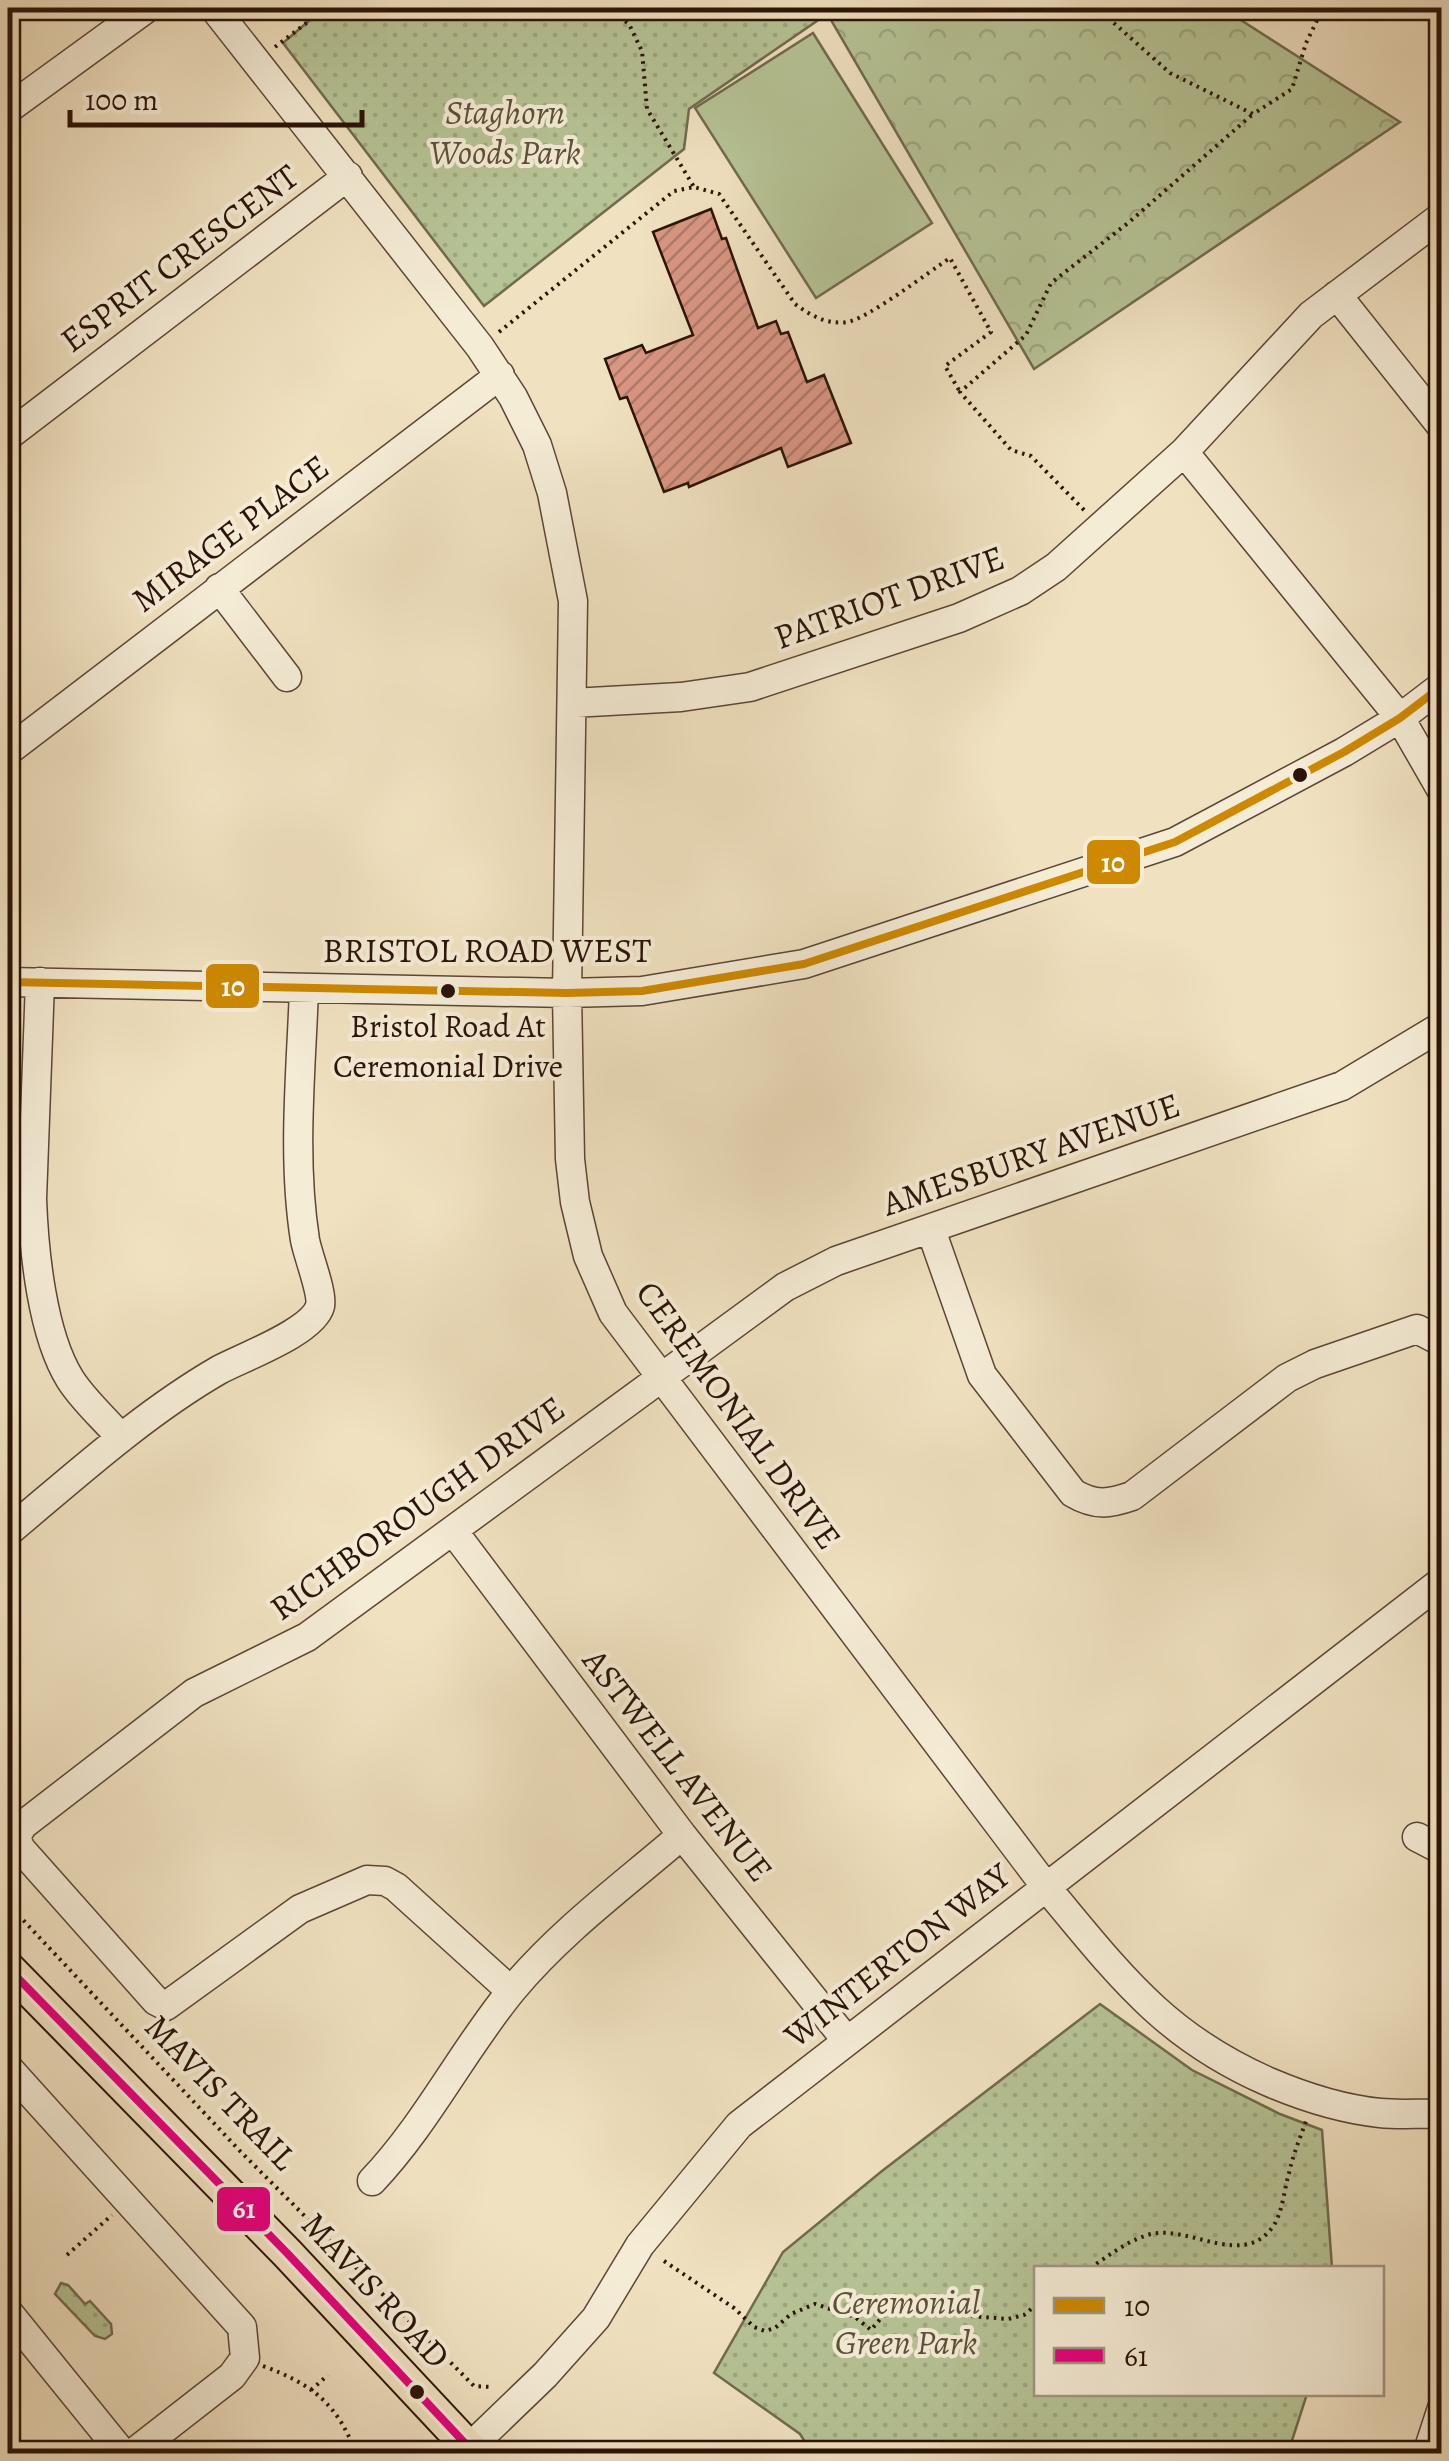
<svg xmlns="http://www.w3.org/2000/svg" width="1449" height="2461" font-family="Alegreya,serif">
<defs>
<pattern id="forest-crowns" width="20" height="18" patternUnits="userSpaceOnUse" patternTransform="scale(2.5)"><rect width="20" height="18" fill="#b6c395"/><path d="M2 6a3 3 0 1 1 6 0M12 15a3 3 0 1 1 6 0" fill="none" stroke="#9da77f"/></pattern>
<pattern id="park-dots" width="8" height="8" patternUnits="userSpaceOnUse" patternTransform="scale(2.5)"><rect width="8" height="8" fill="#b6c395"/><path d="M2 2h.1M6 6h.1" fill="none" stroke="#9da77f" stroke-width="1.8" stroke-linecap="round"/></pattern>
<pattern id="building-hatch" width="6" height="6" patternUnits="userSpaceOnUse" patternTransform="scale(2.5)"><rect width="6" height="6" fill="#d99683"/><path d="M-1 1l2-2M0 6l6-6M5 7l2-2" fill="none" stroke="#b07969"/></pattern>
</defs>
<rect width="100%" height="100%" fill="#f0e1c0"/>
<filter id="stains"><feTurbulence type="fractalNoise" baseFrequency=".002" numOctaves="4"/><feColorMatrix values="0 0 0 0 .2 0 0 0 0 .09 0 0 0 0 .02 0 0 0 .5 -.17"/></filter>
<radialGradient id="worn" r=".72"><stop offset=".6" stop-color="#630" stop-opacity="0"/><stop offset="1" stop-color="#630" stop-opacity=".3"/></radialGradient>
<!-- grass -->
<path fill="#b6c395" stroke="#706b4e" stroke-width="2.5" d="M813,33l119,190 -116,75 -121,-190z"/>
<!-- forest -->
<path fill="url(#forest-crowns)" stroke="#706b4e" stroke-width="2.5" d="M824,8h398l178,114 -366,247z"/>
<!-- park -->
<path fill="url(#park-dots)" stroke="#706b4e" stroke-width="2.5" d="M324,8h500l3,6 -138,95 -5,40 -200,157 -201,-263z
M1100,2004l92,66 88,44 42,16 10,138h-296v126h271l-19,59h-476l-12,-19 -86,-61 69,-121 99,-81z
M61,2283l7,2 17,19 5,-3 21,23 1,10 -7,5 -10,-3 -40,-42z"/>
<!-- building -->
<path fill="url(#building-hatch)" stroke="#2b1307" stroke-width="2.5" d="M711,209l11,30 4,-1 32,90 18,-7 5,13 7,-2 19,50 17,-7 27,68 -63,24 -7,-19 -92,39 -1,-4 -24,9 -37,-95 -7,2 -15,-40 37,-14 4,8 47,-18 -40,-103z"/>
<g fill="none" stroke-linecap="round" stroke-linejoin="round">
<defs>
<path id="minor" d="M214,8l266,339 33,50 24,48 15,48 21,108 -6,392 3,166 5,43 13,54 25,57 433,574c72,86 117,149 223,195 35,15 73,27 111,31 20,2 41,0 62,1
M8,109l139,-101
M1337,295l105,132
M8,436l340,-260
M1184,452l216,266 42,73
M219,588l68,89
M572,703l109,-6 69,-10 209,-69 61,-27 36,-24 128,-115 127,-137 131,-99
M8,751l492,-376
M8,982l559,11 75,-2 162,-27 371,-122 169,-90 56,-34 42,-32
M40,982l-8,217c2,53 10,135 38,180 13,21 35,40 51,59
M931,1230l51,145 91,118c22,13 36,11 59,3l155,-118 28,-14 102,-35 25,13
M8,1532c67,-56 135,-118 211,-162 24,-13 94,-38 101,-64 3,-13 -12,-50 -15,-66 -13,-82 -4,-168 -1,-251
M454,1532l228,303 165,206
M1417,1837l25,13
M511,1991l-115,-104 -11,-6 -18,-1 -67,29 -134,97 -10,-5 -136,-153 -4,-12 7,-11 171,-132 113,-56 478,-350 51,-26 506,-175 100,-60
M8,2068l234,259 3,31 -13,18 -100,78
M372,2181c55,-58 90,-130 140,-191 49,-59 112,-105 170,-155
M8,2312l115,142
M463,2454l82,-79 51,-57 44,-73 99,-120 703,-544
M1427,2454l15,-46"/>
<path id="major" d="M8,1968l279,285 188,201"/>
</defs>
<!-- minor casing -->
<use href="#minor" stroke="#5c4635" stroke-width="31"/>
<!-- major casing -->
<use href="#major" stroke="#2b1307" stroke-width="36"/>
<!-- path -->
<path stroke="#2b1307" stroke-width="4" stroke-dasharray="2.5 5" stroke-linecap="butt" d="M607,8l22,16 13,27 5,58 47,78
M1097,8l73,65 83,41 39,-25 14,-46 17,-35
M275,47l51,-39
M499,332l175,-141 20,-4 25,7 76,110c15,11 32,21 52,18 19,-2 83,-51 103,-64l41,74 -46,34 15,26
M1429,371l13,-6
M1084,510l-53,-54 -20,-6 -51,-58 66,-57 25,-52 77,-60 125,-109
M8,1904l232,247 234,235 17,1
M67,2255l45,-40
M664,2261l70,47 20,19 11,4 10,-3 16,-14 24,-10 40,13 16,13 11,-13 12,-7 114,9 16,-4 12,-10
M1090,2268c20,-13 38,-28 61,-34 40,-9 93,36 123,-9 9,-15 10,-35 15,-52 4,-18 11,-35 17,-52
M263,2366c49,18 75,38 93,88
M311,2390l17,-15"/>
<!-- minor -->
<use href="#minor" stroke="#f5ecd6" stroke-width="28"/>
<!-- major -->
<use href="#major" stroke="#f0e1c0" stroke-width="32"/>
<defs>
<path id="bus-1" d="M8,982l559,11 75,-2 162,-27 371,-122 169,-90 56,-34 42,-32"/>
<path id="bus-2" d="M8,1968l279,285 188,201"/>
</defs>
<!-- bus-1 casing -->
<use href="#bus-1" stroke="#f5ecd6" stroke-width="15"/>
<!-- bus-2 casing -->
<use href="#bus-2" stroke="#f5ecd6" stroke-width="15"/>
<!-- bus-1 -->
<use href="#bus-1" stroke="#ce8901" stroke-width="8"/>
<!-- bus-2 -->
<use href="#bus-2" stroke="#e5007d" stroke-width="8"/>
</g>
<!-- markers -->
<g fill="#2b1307" stroke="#f5ecd6" stroke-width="4">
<circle cx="1300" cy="775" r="9"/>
<circle cx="448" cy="991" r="9"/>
<circle cx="417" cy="2392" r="9"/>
</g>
<g text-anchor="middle" stroke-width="8" stroke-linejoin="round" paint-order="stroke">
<!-- bus labels -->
<g font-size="32" fill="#2b1307" stroke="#f5ecd6">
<text x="448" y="1037">Bristol Road At<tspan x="448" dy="40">Ceremonial Drive</tspan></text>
</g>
<!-- park labels -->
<g font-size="35" font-style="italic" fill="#5c5139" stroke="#f5ecd6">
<text x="505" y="124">Staghorn<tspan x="505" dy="40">Woods Park</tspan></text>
<text x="906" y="2314">Ceremonial<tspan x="906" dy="40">Green Park</tspan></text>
</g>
<!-- street labels -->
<g font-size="35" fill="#2b1307" stroke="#f5ecd6">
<text transform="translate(179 258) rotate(-37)" y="12">ESPRIT CRESCENT</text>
<text transform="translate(230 533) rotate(-37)" y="12">MIRAGE PLACE</text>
<text transform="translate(889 597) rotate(-20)" y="12">PATRIOT DRIVE</text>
<text x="487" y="962">BRISTOL ROAD WEST</text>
<text transform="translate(1031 1154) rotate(-19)" y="12">AMESBURY AVENUE</text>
<text transform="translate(739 1415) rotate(54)" y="12">CEREMONIAL DRIVE</text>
<text transform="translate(417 1508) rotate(-36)" y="12">RICHBOROUGH DRIVE</text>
<text transform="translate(678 1765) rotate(52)" y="12">ASTWELL AVENUE</text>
<text transform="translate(897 1955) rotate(-38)" y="12">WINTERTON WAY</text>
<text transform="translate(221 2092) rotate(46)" y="12">MAVIS TRAIL</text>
<text transform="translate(376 2290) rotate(47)" y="12">MAVIS ROAD</text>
</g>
</g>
<g stroke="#f5ecd6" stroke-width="4">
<rect x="1085" y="838" width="57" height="48" rx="10" fill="#ce8901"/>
<rect x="204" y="962" width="57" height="48" rx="10" fill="#ce8901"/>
<rect x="215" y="2185" width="57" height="48" rx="10" fill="#e5007d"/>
</g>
<g font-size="28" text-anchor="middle" font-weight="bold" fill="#fff">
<text x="1113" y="872">10</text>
<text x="233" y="996">10</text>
<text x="244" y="2218">61</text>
</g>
<!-- margin -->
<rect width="1449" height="2461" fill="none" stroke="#f0e1c0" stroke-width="40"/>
<rect x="10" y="10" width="1429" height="2441" fill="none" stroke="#2b1307" stroke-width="5"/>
<rect x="20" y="20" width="1409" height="2421" fill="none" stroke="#2b1307" stroke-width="2.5"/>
<!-- legend -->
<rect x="1034" y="2266" width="350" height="130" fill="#f5ecd6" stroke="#a49583" stroke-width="2.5"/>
<rect x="1054" y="2298" width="50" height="15" fill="#ce8901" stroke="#a49583" stroke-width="2.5"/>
<text x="1124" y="2316" font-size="30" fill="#2b1307">10</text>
<rect x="1054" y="2348" width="50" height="15" fill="#e5007d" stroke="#a49583" stroke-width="2.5"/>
<text x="1124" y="2366" font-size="30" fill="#2b1307">61</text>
<!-- scale -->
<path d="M70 110v15h292v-15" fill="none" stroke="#2b1307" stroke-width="5"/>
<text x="85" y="110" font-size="30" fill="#2b1307" stroke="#f5ecd6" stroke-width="8" paint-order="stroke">100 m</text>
<rect width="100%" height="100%" filter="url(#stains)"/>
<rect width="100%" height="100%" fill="url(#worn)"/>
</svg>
